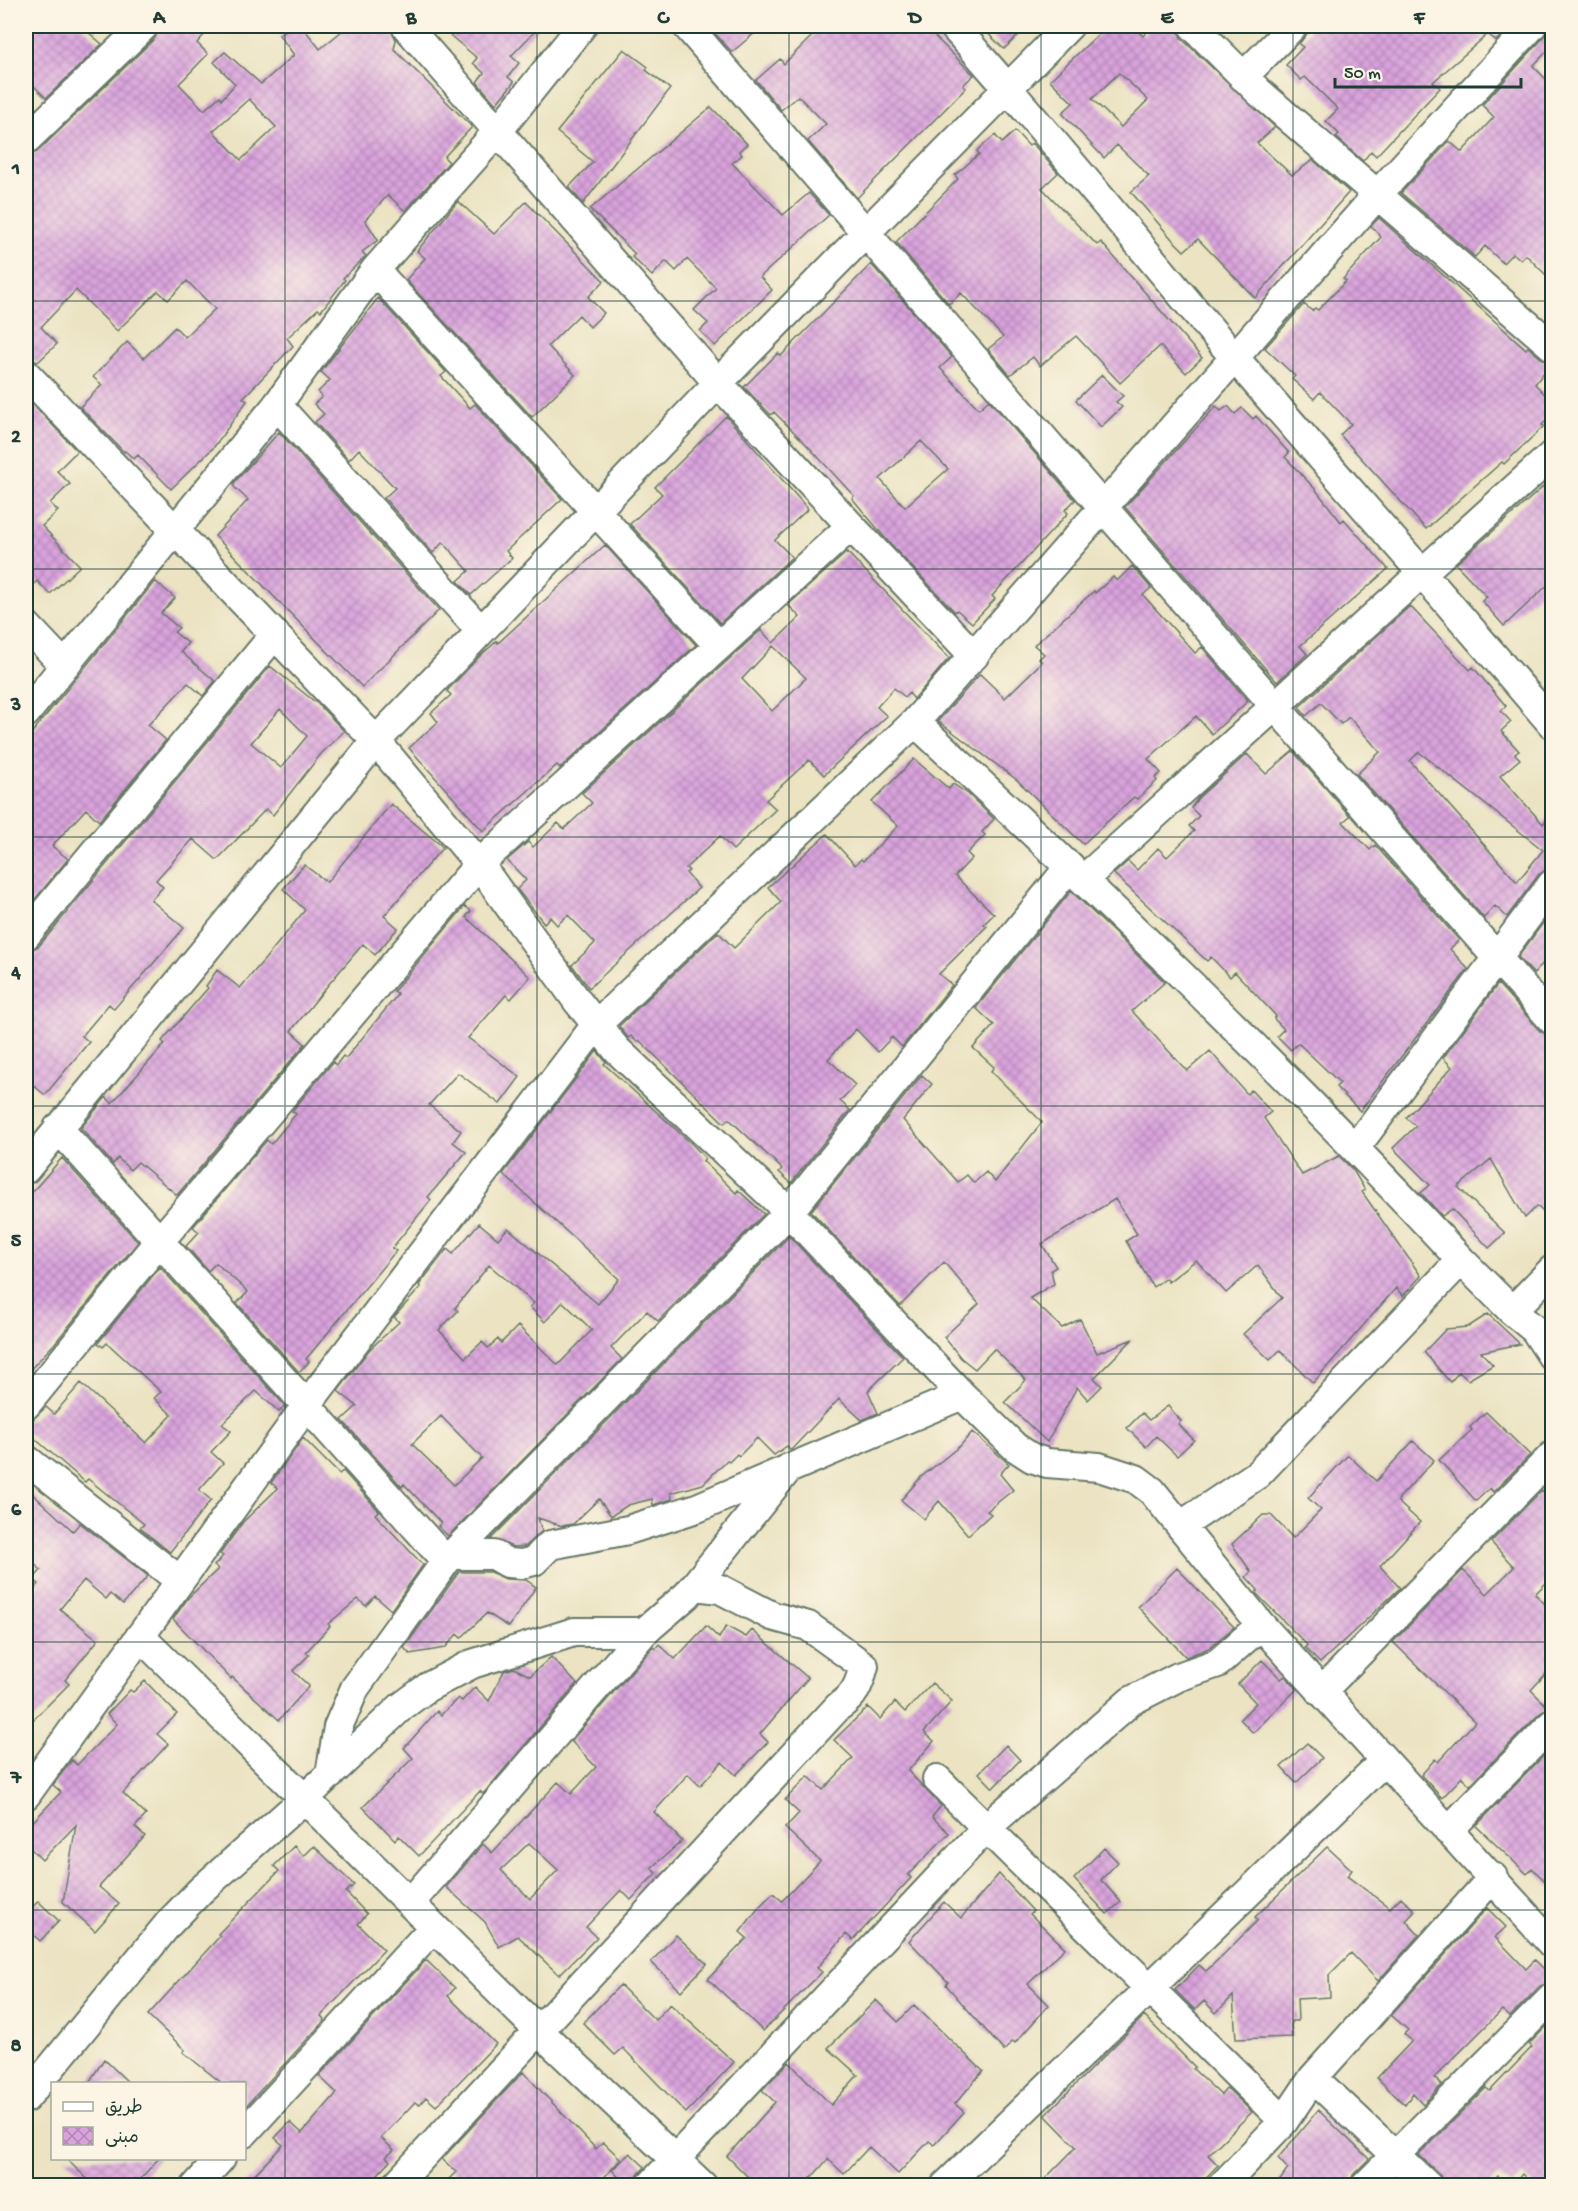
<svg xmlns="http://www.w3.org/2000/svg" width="1578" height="2211" font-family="'Gochi Hand','Playpen Sans Arabic',sans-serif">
<defs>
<pattern id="building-cross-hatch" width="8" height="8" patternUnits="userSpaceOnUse" patternTransform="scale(1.5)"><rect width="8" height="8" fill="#daa3dd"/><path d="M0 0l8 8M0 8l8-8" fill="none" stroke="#b086b4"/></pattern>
</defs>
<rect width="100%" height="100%" fill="#fcf5e5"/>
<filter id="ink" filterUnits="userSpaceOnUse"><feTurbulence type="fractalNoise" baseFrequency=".0167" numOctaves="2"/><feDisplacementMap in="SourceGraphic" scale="12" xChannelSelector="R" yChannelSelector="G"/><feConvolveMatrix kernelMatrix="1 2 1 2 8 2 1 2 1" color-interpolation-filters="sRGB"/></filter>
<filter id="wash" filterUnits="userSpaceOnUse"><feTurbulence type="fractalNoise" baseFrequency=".008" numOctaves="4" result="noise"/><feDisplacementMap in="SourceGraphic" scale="24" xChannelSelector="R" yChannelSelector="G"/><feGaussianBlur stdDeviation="1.35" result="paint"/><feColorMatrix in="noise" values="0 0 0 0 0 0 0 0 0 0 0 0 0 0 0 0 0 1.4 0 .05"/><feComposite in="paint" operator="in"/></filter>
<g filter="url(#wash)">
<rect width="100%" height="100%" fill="#ebe3c2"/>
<g id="blocks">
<!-- building -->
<path fill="url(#building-cross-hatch)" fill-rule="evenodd" d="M35,26h46l21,18 -56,54 -20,-20v-43z
M160,26h52l-15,17 11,11 -29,30 25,26 16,-14 2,3 13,-15 -21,-22 11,-10 36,32 33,-29 -15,-20 13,-9h10l18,23 28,-23h42l6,14 -2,9 78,78 -28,30 5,5 -44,49 -17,-16 -23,25 13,20 -16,12 4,4 -23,22 2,2 -24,31 -3,-2 -31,29 6,8 -50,52 4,3 -33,46 -43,42 -33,-34 -4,4 -9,-8 -1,1 -44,-45 22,-22 -9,-8 34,-35 17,16 31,-31 10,10 30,-28 -28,-28 -19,19 -10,-9 -41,40 -41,-41 -35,37 16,17 -19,18 -12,-4v-202l11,-4 118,-114zM249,99l27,28 -35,33 -28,-29z
M439,26h101l-29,30 8,7 -11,14 6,5 -18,22 -19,-22 7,-9 -11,-10 4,-5z
M708,26h55l-31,26z
M822,26h102l50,49 -11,10 3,3 -109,110 -49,-57 18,-17 -28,-28 -17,14 -25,-30 24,-21 4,5z
M980,26h48l-24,23z
M1107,26h26l10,10 10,-10h24l4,12 94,89 -18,16 35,32 21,-15 36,32 -94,106 -57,-59 -14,12 -12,-12 -41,-47 18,-16 -32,-31 -13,13 -42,-45 11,-10 -23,-23zM1119,73l29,27 -27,27 -29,-28z
M1309,26h201l-14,15 -8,-7 -55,48 7,6 -64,68 -5,-5 -8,10 -27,-24 3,-3 -13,-13 12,-12 -33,-32 -4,3 -15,-15 17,-18 -4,-3 10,-13z
M1548,26h4v20l-19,20 19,19v196l-26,-26 -5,5 -8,-7 -10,10 -18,-17 -10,11 -74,-64 48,-52 13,11 32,-35 -12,-12 62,-68z
M624,49l24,18 -2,3 24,19 -87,115 -14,-17 24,-25 -36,-30z
M711,107l36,37 -8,7 3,4 -10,8 51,52 26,-22 20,22 -69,62 12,13 -57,56 -15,-15 8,-8 -14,-13 22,-22 -29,-29 -11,12 -10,-10 -14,15 -20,-19 3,-3 -45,-45z
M1015,131l14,15 3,-3 26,30 -16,15 55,57 4,-3 101,116 -16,15 -26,-27 -40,37 -44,-47 -36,30 -7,-9 -23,18 -22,-26 15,-12 -42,-44 -12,11 -53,-62 62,-63 -3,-4 24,-21 -2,-3 18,-16 7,8z
M458,201l36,33 32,-32 78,79 -16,16 16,16 -14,14 -11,-12 -31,31 27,29 -43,42 -126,-137 19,-22 -8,-7z
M1379,218l147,131 2,-2 14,12 10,3 -17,22 17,18v13l-10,10 2,1 -40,38 -2,-2 -76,67 -86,-94 11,-11 -31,-32 -6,7 -22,-20 3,-3 -30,-28 39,-44 8,7 3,-3 3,2 28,-29 -3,-2 38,-42 -10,-11z
M871,264l81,93 -12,11 39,41 10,-9 86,100 -10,10 3,3 -76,83 3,3 -23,24 -15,-13 -2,2 -64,-67 -39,-47 2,-2 -48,-52 -32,-32 -3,3 -27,-28 34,-34 3,3zM921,441l27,28 -43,38 -25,-28z
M378,298l68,74 -5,4 29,32 5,-4 87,95 -56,52 6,7 -41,37 -13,-14 11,-10 -26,-29 -10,11 -49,-55 11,-10 -36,-39 -10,11 -34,-38 9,-8 -10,-10 8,-7 -4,-5 12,-12 -9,-8z
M1102,375l21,21 -7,6 6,5 -21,20 -25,-27z
M26,397l51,54 -20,20 13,13 -20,19 8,8 -16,15 38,40 -30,28 -13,-13 -11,10z
M1216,406l5,5 7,-5 7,8 7,-6 11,11 3,-3 33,37 -4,4 31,33 25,32 3,-3 44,50 -88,77 7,8 -30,28 -152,-175z
M726,416l82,93 -33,31 17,17 -72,66 -90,-99 32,-30 -7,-7z
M279,432l160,178 -77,77 -147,-151 33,-36 -14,-13v-4z
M1552,479v102l-48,45 -22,-25 5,-4 -31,-33z
M605,545l91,100 -136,123 -3,-3 -74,66 -74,-83 29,-26 -7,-9 20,-18 -4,-4 33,-35 17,-15 1,2z
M847,552l102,106 -35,41 -5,-6 -4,4 -11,-9 -17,19 10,9 -63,59 -15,-15 -43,40 10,9 -43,41 -13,-14 -34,32 3,3 -3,2 13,15 -110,100 -17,-23 23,-22 -27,-28 -11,10 -7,-8 -6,6 -27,-34 9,-9 -19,-20 21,-18 5,5 25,-24 6,6 28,-26 -10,-10 179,-163 12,13 27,-26 -12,-12zM773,646l33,32 -34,33 -30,-32z
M1132,566l19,22 -8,7 52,58 7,-6 46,54 -36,33 -16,-18 -48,43 13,14 -6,5 2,3 -20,18 -3,-2 -51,47 -66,-64 -79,-59 42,-47 25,24 37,-36 -3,-3 5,-5 -10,-9 60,-54 1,2 18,-16 4,4z
M155,581l20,17 -14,15 18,15 -5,4 14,11 -7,9 34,29 -12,15 -15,-13 -40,42 18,15 -67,81 -13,-12 -34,37 16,13 -42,51v-170z
M1410,606l60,64 3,-3 33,39 -5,5 10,11 -10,9 18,20 -4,3 5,5 -20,17 43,48 9,-11v55l-13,6 -32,43 -12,-11 -11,12 -127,-144 23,-22 -31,-35 -8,7 -20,-21 -15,13 -7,-9zM1419,752l124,98 -26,32 -107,-121z
M270,666l49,39 25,26 -23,23 -48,61 -7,-6 -49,51 -24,-21 -37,41 7,7 -12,13 33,28 -70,81 -5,-5 -27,32 7,6 -44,53 -19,-16v-128l13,-5zM280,709l27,27 -26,32 -30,-25z
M1293,751l57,65 -7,6 27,28 5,-5 84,95 -9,9 18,20 -108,142 -24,-24 4,-4 -42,-40 -7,7 -14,-14 7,-7 -10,-10 2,-3 -41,-44 -5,5 -19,-20 -4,4 -93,-87 14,-13 9,9 21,-22 9,9 27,-26 -5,-5 10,-10 -8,-8 7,-10 49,-44 19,20z
M914,759l35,30 4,-5 15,10 26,25 -12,13 3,3 -18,18 5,5 -17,18 39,38 -10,10 3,2 -48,48 13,11 -50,62 -10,-10 -14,15 -22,-23 -28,30 27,26 -15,16 10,9 -59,73 -12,-11 3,-3 -9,-9 -44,-41 -5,4 -85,-83 -2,2 -6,-6 -3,2 -9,-12 99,-94 16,16 47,-46 -13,-15 59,-53 28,31 6,-6 2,2 35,-35 -26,-24z
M391,804l52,43 -59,69 14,12 -23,27 -12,-11 -35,41 -37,46 14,13 -128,151 -39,-33 -8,8 -12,-12 -5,6 -32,-36 25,-31 6,6 53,-59 -3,-3 46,-53 -2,-2 11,-16 23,18 25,-29 40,-49 -22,-21 21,-24 23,17z
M1071,891l94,91 -33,29 55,60 23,-20 37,43 4,-4 20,22 -7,6 38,57 37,-19 14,14 12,20 -3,2 59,84 -18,20 -7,-8 -83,95 -33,-33 -10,10 -27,-26 39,-36 -24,-33 -32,28 -30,-33 -28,22 -2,-4 -13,9 -27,-46 11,-7 -22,-35 -73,45 14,23 -5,3 3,14 -24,14 32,30 18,-9 17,34 36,-14 -39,39 8,8 -14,14 -11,-13 -30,55 -42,-40 21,-22 -32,-31 -19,20 -14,-11 -17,-21 35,-33 -35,-42 -44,44 -89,-95 111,-136 10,9 -29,36 55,62 9,-7 7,8 12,-11 9,10 47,-60 -51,-51 3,-4 -21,-19 21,-23 -18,-17z
M465,906l6,5 -5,6 64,60 -19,22 -5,-4 -38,43 52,39 -20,27 -42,-31 -29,32 32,26 -8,11 13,10 -38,45 3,3 -39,48 4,3 -90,108 3,3 -10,10 -62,-69 11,-11 -32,-29 -8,8 -22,-25 13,-14 -6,-5 74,-87 4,4 25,-30 -4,-3 41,-49 3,3 7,-9 3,2 52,-64 -4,-3z
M1552,911v41l-18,22 -16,-17z
M1498,984l42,47 12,5v185l-15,-15 -12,12 -34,-59 -33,28 47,46 -16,15 -37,-39 -10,7 -21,-23 9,-8 -37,-37 23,-22 -10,-8 46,-51 -9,-9z
M597,1051l9,11 -2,2 89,81 12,13 -2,3 33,32 2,-3 26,24 -106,107 -11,-10 -36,37 11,11 -174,177 -10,-10 3,-3 -37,-39 -2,3 -60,-67 15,-14 -19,-15 31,-41 30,-28 -5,-5 27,-30 -2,-2 28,-36 6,5 26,-31 19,16 10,-11 90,76 21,-25 -116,-105zM489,1265l45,38 -4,4 15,15 18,-20 29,28 -34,35 -40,-39 -17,17 -3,-4 -10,9 -6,-6 -17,16 -26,-28 19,-19 -3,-3zM441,1416l41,42 -28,27 -42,-41z
M62,1158l76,84 -84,102 -28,30v-175z
M789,1236l114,121 -35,34 10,22 -16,7 -23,-21 -48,51 -4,-4 -13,9 -17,-17 -18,18 -2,-2 -8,8 -2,-2 -24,24 -32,9 1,6 -19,6 -1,-6 -24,6 -17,11 -12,-17 -26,25 -11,2 -24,-8 4,13 -16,15 -13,1 -22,-8z
M160,1267l125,139 -6,6 -23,-21 -34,33 9,7 -20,21 12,11 -24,27 12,10 -41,52 -30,-24 4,-4 -56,-45 -3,3 -59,-51v-10l6,-1 14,-13 8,7 27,-31 65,60 26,-28 -18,-17 7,-6 -54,-49 -4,4 -5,-4z
M1488,1314l32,30 -39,8 12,13 -25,15 -9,-8 -9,10 -26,-30 22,-23 22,-2z
M1168,1406l13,15 -3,3 16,16 -17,16 -21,-20 -10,11 -19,-19 15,-15 7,7z
M1486,1412l44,43 -37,37 -3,-4 -14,13 -37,-41 33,-30 -2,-3z
M972,1432l37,32 -9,10 13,16 -26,21 4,3 -23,21 -29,-34 -15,18 -23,-19 20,-23 40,-32z
M303,1438l36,36 4,-3 36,40 -4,3 48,51 -32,45 -16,-14 -9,10 -8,-7 -30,25 2,2 -24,26 3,3 -16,16 16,15 -30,34 -47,-43 -1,2 -58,-60 15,-21 30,-29 -4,-3 9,-10 -3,-2 23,-32 35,-34 -7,-5z
M1413,1441l21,19 -35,38 -1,4 22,20 -40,44 20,22 -80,75 -15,-15 2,-3 -51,-52 2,-3 -12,-13 5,-5 -19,-28 31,-29h8l22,23 28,-28 -13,-12 40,-43 28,26z
M26,1488l47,43 7,-8 68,53 -25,28 -13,-10 -4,5 -22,-19 -24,29 38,31 -33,40 4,4 -43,43v-88l9,-11 -9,-7v-21l13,-16 -6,-4 8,-10 -15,-13z
M1542,1490l10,11v76l-17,17 17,17v56l-21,23 18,18 -9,5 -70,72 -8,-8 -20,21 -21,-23 14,-16 3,3 37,-40 -82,-80 70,-72 24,24 27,-27 -23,-25z
M1177,1568l57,59 -25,21 -23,9 -48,-50z
M459,1572h31l16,7 20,1 10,7 -27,40 -22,-14 -26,25 -4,-4 -12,14 -35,6 -6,-6z
M706,1626l13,12 7,-12 20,11 6,-7 56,48 -48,56 8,8 -32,33 -14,-13 -22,24 -12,-12 -34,38 28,29 -31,27 5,5 -25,27 -10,-10 -35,37 11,10 -38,38 -41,-39 -19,11 -14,-25 -39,-35 37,-43 9,9 66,-71 13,12 25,-27 -25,-26 82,-94 2,2 4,-5 16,15zM529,1843l29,27 -28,29 -29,-29z
M551,1657l26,27 -94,110 -3,-3 -61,65 -20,-20 -4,4 -32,-33 50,-49 -9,-10 33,-37 4,4 17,-17 4,3 13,-14 14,14 15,-30 10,-3 16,8z
M1262,1660l19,19 4,-3 12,13 -44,44 -13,-14 16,-16 -18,-19z
M145,1681l32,33 -20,20 11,10 -45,49 23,22 -11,12 10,9 -46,51 20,17 -24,27 -32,-29 13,-77 -34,35 -16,-16v-15l35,-37 -8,-7 19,-25 5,5 40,-41 -10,-10 23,-24 3,2z
M932,1683l20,18 -28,31 10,9 -26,30 33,35 -9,11 17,16 -41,42 3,3 -58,62 -7,-6 -29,34 5,4 -59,59 -55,-52 39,-41 -7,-6 20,-26 13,-13 9,8 38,-40 -35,-33 14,-15 -14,-13 23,-24 15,14 30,-32 -19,-18 34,-33 12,12 15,-17 10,10z
M1307,1743l15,15 -26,25 -15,-16z
M1006,1745l14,15 -27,28 -14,-15z
M1552,1747v141l-20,-20 -5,6 -51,-48z
M294,1846l10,10 10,-10 40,39 -8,7 21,22 -9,10 26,26 -63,66 4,4 -81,88v-24h-21l-40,-32 2,-2 -37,-35 72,-79 -2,-2 61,-63 -5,-5z
M1327,1847l25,23 -5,6 43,32 11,-11 14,14 -9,10 13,14 -41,46 -27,-28 -22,22 1,22 -33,2 1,22h-7l1,16 -56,2 -3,-43 -17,17 -12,-12 -9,9 -20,-20 24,-25 7,6 19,-18 33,-33 -3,-3z
M1104,1848l14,14 -17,18 20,22 -14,12 -33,-35z
M999,1874l34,37 -3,3 35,34 -37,36 21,21 -34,38 -2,-2 -9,10 -58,-66 2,-3 -39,-41 35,-39 17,16z
M38,1901l21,20 -19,20 -14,-13v-13z
M1487,1908l19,19 -11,10 31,32 9,-9 17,17v5l-12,4 -30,31 -8,-7 -68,68 8,7 -19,19 -10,-11 -8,12 -28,-27 35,-37 -8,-7 4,-4 -17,-15z
M676,1935l31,29 -26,27 -30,-29z
M426,1960l29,28 -7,8 48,48 -60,62 -10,-9 -7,8 -4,-3 -34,36 13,12 -8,7 4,4 -23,25 -123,-1 39,-40 -8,-7 15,-16 12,11 35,-40 -18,-17z
M620,1985l35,35 15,-16 64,58 -48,51 -63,-65 -8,7 -32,-32z
M876,2000l22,22 16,-17 69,66 -28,33 9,8 -30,33 -5,-4 -31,33 -29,-27 -25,27 -16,-15 -24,27h-47l-30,-30 48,-54 -13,-12 27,-28 42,43 27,-30 -30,-27z
M1144,2016l51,51 -2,2 28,26 6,-7 25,24 -44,43 10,10 -20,21h-160l38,-39 -31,-32z
M1552,2021v165h-18l-12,-12 -10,12 -14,-10 -9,10h-44l-6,-12 -20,-19 67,-67 4,3 42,-44 -3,-3z
M104,2059l26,25h-42z
M523,2072l73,77 7,-7 18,17 -25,27h-154l14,-14 -14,-13z
M1318,2110l51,49 -16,16 -4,11h-73l12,-17 -10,-11z
M630,2153l15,14 -7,8 -4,11h-7l-15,-16z
M65,2158h94l-25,28h-39z"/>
</g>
</g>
<g filter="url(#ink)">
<use href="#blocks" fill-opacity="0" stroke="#676" stroke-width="1.5"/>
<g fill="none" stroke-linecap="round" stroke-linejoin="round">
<defs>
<path id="minor" d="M687,26l587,679 278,315
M953,26c97,108 187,221 281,331 106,123 214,244 318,367
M1193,26l66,66 293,254
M1243,77l50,-51
M26,140l118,-114
M375,270l344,376
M26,374l350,367 103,123 99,138 39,48 172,162 173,183 53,52 17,11 15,5 52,4 37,12 16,12 109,134
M277,405l204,226
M851,526l123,130
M26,625l38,40
M26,713l251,-308 98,-135 123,-139 84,-105
M915,722c187,174 372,351 546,538l-203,214 -76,51
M1084,879l468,-424
M26,935l249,-301
M58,1128l388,433
M1356,1147l196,-263
M26,1169l350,-428 342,-358 351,-357
M1461,1260l51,51 40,-41
M1512,1311l23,19 17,26
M26,1405l133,-163 320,-378 372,-338 -133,-143 -312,-357
M26,1459l153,121
M452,1555h42l14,8 14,1 12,-3 16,-16 78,-15 69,-22 265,-113
M140,1636l399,395 164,155
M1321,1692l231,-236
M330,1775l8,-48 17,-39 91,-127 343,-349 281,-346
M937,1779l347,342
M26,1795l280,-389 290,-381 319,-303 462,-527 155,-169
M1448,1831l104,-107
M410,1903l234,-271 43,-37 102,-127
M1313,2078l115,108
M26,2098l143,-175 32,-33 103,-91 97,-92 27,-20 44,-23 102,-32h70
M244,2133l190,-206
M196,2186l25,-28
M395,2186l443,-479c17,-11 21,-22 26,-41l-56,-40 -36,-10 -52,-27 -25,-3
M650,2186l336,-358 145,-127 47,-24 40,-14 43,-38 291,319
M945,2186l439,-425
M1222,2186l62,-65 29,-43 180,-201
M1365,2186l187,-188"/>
</defs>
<!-- minor casing -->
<use href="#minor" stroke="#676" stroke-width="32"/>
<!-- minor -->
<use href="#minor" stroke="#fff" stroke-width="28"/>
</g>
</g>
<!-- grid -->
<path fill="none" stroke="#1f3d34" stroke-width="1.5" stroke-opacity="0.55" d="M285,26v2160M537,26v2160M789,26v2160M1041,26v2160M1293,26v2160M26,301h1526M26,569h1526M26,837h1526M26,1106h1526M26,1374h1526M26,1642h1526M26,1910h1526"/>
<!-- margin -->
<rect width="1578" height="2211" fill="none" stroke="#fcf5e5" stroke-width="66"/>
<!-- legend -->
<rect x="51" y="2082" width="195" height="78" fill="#fcf5e5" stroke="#a4ab9e" stroke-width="1.5"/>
<rect x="63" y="2102" width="30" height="9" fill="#ffffff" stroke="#a4ab9e" stroke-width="1.5"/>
<text x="105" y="2112" font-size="18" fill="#1f3d34">طريق</text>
<rect x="63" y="2127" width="30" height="18" fill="url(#building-cross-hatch)" stroke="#a4ab9e" stroke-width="1.5"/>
<text x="105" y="2142" font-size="18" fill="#1f3d34">مبنى</text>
<!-- scale -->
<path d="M1335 78v9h186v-9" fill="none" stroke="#1f3d34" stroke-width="3"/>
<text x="1344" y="78" font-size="18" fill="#1f3d34" stroke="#fcf5e5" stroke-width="4.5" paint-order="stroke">50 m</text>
<rect x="33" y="33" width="1512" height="2145" fill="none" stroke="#1f3d34" stroke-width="2"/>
<g font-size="20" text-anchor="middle" font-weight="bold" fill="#1f3d34">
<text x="159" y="23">A</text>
<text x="411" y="23">B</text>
<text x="663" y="23">C</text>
<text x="915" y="23">D</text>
<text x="1167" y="23">E</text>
<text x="1419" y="23">F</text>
<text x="16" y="174">1</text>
<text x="16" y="442">2</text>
<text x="16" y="710">3</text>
<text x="16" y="978">4</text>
<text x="16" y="1246">5</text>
<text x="16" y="1515">6</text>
<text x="16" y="1783">7</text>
<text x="16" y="2051">8</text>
</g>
</svg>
